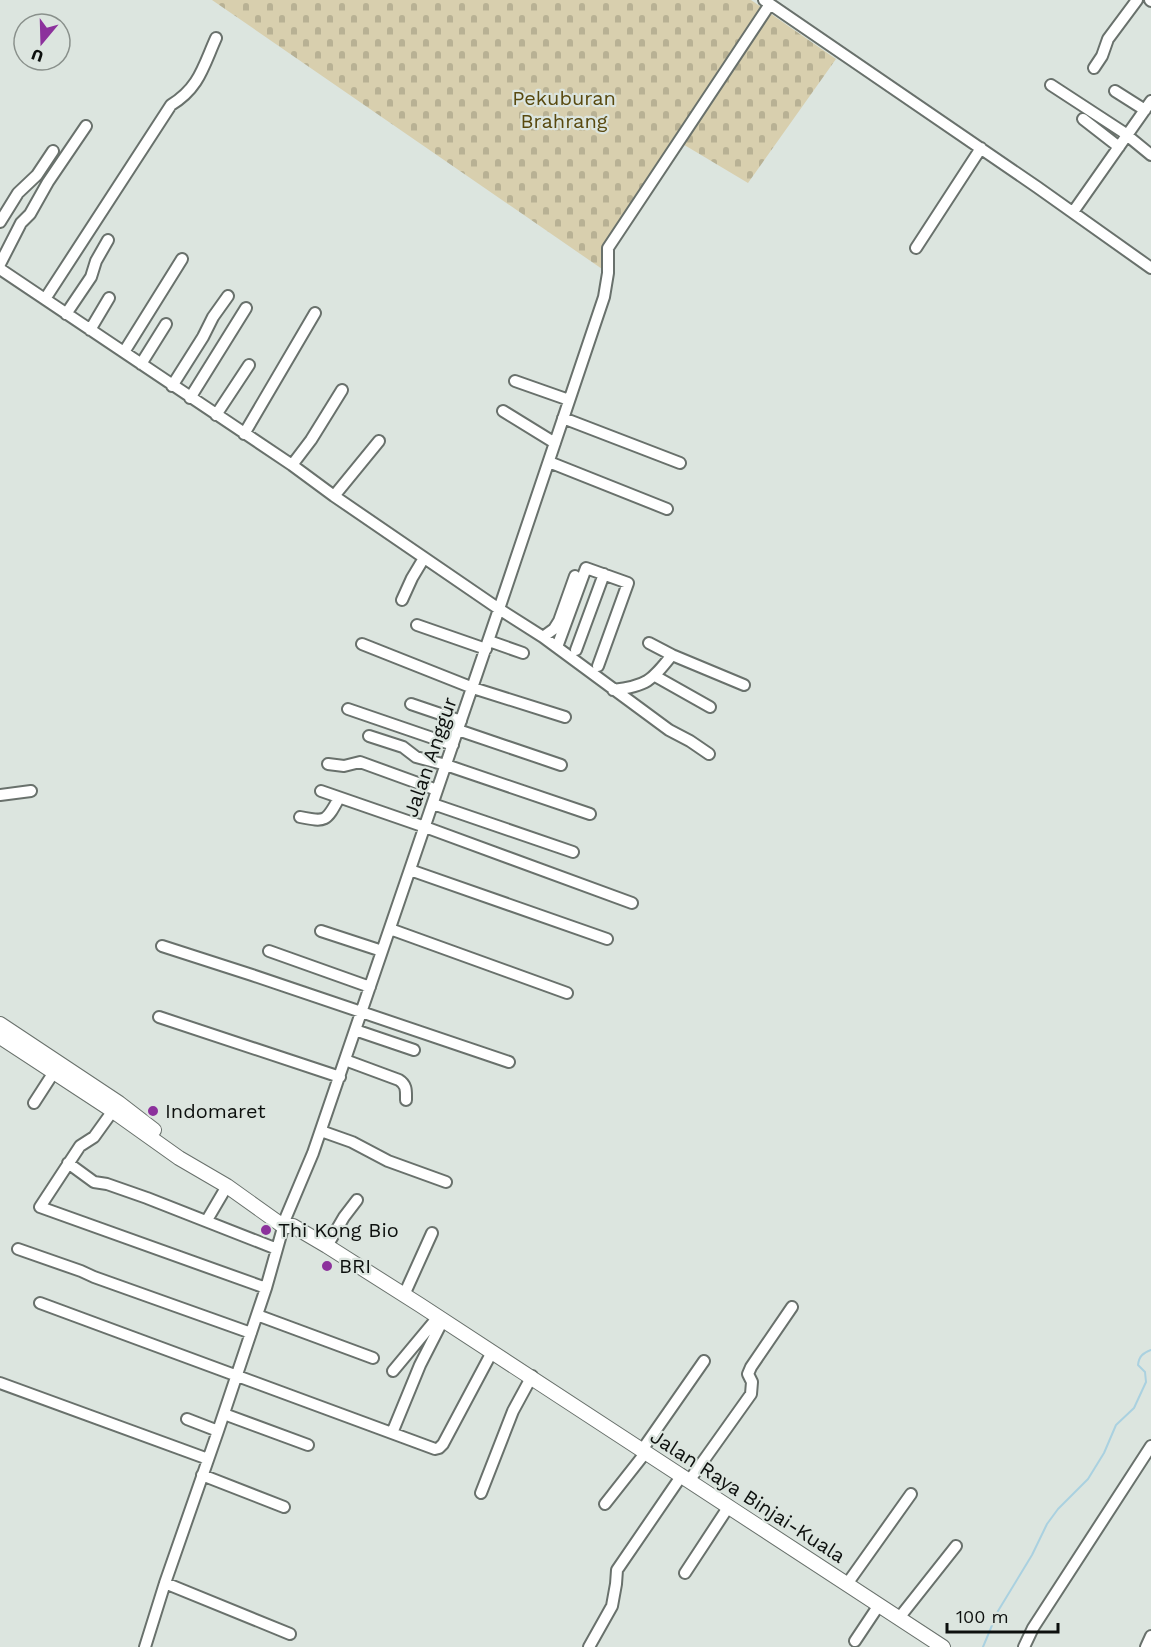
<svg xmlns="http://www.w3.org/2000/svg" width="1151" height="1647" font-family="'Work Sans',sans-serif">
<defs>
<pattern id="cemetery-stones" width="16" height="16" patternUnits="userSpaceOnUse" patternTransform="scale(1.5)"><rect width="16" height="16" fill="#d8cfae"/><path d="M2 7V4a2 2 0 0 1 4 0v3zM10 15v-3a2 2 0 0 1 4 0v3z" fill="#b8b194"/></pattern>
</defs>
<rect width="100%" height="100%" fill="#dce5df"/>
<!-- cemetery -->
<path fill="url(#cemetery-stones)" d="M212,0h539l85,59 -88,124 -72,-43 -68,101 -3,30z"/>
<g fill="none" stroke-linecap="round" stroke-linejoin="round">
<!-- stream -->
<path stroke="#aad1e0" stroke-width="2" d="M983,1647l15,-36 34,-56 15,-31 11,-15 30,-30 16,-26 12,-28 18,-17 12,-26 -1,-10 -7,-7c1,-9 5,-12 13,-15"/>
<defs>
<path id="minor" d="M764,0l273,187 114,81
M1150,0l1,1
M1094,68l8,-12 6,-17 29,-39
M1051,85l72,47 28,23
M1115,91l30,19
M1083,119l36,28
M1073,212l78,-111
M0,222l18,-29 19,-18 16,-24
M916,248l65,-100
M0,264l21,-41 9,-9 18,-32 38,-56
M0,269l292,196 42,31 165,113 44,28 126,93 21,11 19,13
M45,299l126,-194c28,-17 32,-38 45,-67
M66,314l25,-37 5,-16 12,-21
M90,330l19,-32
M124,352l58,-93
M141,364l25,-40
M515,381l54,19
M172,386l31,-49 10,-20 15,-21
M190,398l56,-90
M503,411l52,32
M216,415l33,-50
M563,418l117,45
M244,434l71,-121
M549,462l118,47
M292,465l19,-25 31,-50
M334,496l45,-55
M402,600l10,-22 12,-20
M417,625l69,24
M543,637l11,-8 5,-8 16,-45
M489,641l34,12
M649,643l23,12 72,30
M362,644l111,44 92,29
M557,647l29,-79 42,15 -30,83
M576,650l28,-76
M655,676l55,31
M613,690c34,-4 38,-9 59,-35
M411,704l50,17
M348,709l105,36
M458,730l103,35
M369,736l34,11 13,10 30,8 144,49
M328,764l16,2 16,-4 77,28
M321,791l104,36 207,76
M0,795l31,-4
M433,804l140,48
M300,817c26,5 26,5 39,-19
M410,870l197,69
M390,929l177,64
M321,931l61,20
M162,946l90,29 257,87
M269,951l101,36
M159,1017l181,60
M355,1030l59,20
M345,1060l54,20c8,5 7,11 7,20
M34,1103l20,-31
M117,1105l-23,32 -14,9 -40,61 226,81
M321,1131l31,11 36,19 58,21
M68,1163l26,19 13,2 40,14 130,51
M207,1220l20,-34
M327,1246l17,-29 13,-17
M18,1249l63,22 13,6 157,56
M404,1295l28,-62
M40,1303l395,146 4,-1 4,-4 49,-92
M257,1315l116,43
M393,1371l45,-54
M0,1383l208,76
M224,1414l84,31
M187,1419l31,12
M392,1433l28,-68 23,-45
M642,1450l62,-89
M202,1475l82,32
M689,1481l62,-87 1,-12 -4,-8 3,-7 41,-60
M481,1493l32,-82 19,-35
M605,1504l41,-52
M685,1573l44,-67
M165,1583l125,51
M847,1584l64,-90
M899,1618l57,-72
M855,1641l24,-36
M145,1647l20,-64 53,-152 48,-143 20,-71 27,-64 186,-544 105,-312 4,-24v-25l162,-244
M589,1647l23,-41 4,-22 1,-14 65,-95
M1024,1647l9,-19 118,-182
M1146,1647l5,-11"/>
<path id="major" d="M0,1024l119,79 35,27
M0,1037l113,74 66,47 48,28 56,40h10l34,20 93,59 523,342"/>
</defs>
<!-- minor casing -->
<use href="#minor" stroke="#69716c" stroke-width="14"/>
<!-- major casing -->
<use href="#major" stroke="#69716c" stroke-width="16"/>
<!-- minor -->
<use href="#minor" stroke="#fff" stroke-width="10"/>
<!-- major -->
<use href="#major" stroke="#fff" stroke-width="14"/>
</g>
<!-- markers -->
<g fill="#8c319c" stroke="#dce5df" stroke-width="2">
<circle cx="153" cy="1111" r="6"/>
<circle cx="266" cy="1230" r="6"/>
<circle cx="327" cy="1266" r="6"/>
</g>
<g text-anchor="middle" stroke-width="4.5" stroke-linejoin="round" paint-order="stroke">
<!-- park labels -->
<g font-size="20" fill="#58490f" stroke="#dce5df">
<text x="564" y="105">Pekuburan<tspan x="564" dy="23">Brahrang</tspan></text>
</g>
<!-- street labels -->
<g font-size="20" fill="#0d100e" stroke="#dce5df">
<text transform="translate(430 757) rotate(-71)" y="7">Jalan Anggur</text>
<text transform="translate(748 1496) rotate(33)" y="7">Jalan Raya Binjai-Kuala</text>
</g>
<!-- poi labels -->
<g font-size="20" fill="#0d100e" stroke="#dce5df" text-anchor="start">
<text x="165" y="1118">Indomaret</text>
<text x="278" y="1237">Thi Kong Bio</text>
<text x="339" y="1273">BRI</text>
</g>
</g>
<!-- north arrow -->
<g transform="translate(42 42) rotate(199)"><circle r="28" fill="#dce5df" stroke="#89908b" stroke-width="1.5"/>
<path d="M0-4.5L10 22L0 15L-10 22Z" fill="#8c319c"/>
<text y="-9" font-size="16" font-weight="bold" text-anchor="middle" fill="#0d100e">U</text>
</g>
<!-- scale -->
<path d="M947 1623v9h111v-9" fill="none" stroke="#0d100e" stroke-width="3"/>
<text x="956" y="1623" font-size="18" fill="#0d100e" stroke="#dce5df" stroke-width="4.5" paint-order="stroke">100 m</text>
</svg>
